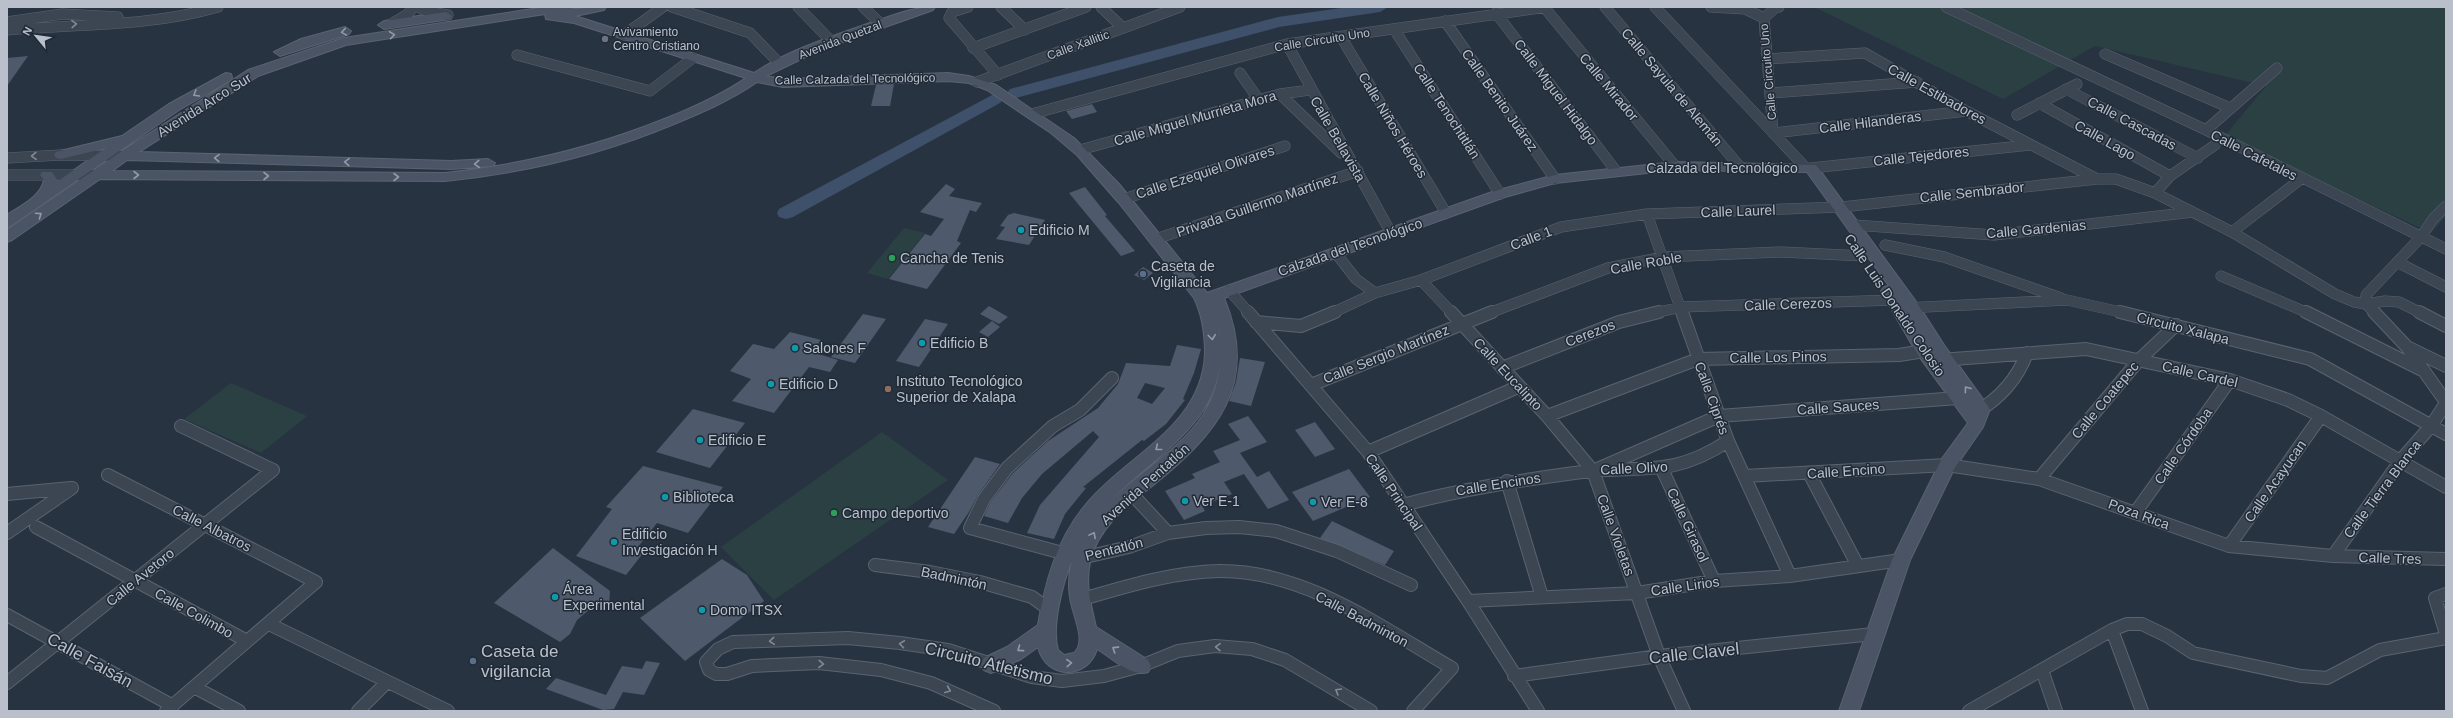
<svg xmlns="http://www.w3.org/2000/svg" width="2453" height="718" font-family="Arial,sans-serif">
<rect width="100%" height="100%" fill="#283342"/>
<!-- green -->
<path fill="#2a4043" d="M1814,7h632v209l-15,17 -207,-96 42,-51 -171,-40 -92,53z
M904,228l21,5 -37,46 -21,-6z
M231,383l76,33 -46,37 -77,-34z
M882,432l66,48 -174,120 -53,-53z"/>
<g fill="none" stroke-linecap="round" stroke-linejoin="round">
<!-- river -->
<path fill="#3e506a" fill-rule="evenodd" d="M1348,7h40l-8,5 -101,15 -263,71 -6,-1 -3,-4 3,-4 268,-72z
M994,94l6,1 3,4 -3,4 -207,114 -7,2 -7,-2 -2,-4 2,-4z"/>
</g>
<!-- building -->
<path fill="#4e5a6b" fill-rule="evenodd" d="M28,56l-21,30v-28z
M894,84l-4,22h-19l5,-21z
M1092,104l5,8 -25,7 -6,-8z
M946,184l9,5 -6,7 33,7 -6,9 -6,-2 -13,31 4,2 -34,46 -38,-10 36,-45 6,2 13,-17 -24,-7z
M1085,187l22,28 -2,1 30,35 -14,5 -52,-63z
M1014,213l31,7 -16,25 -33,-6 9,-12 -5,-1 8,-11z
M1143,267l10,6 -9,7 -10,-5z
M989,306l19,11 -9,7 -19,-10z
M863,314l23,5 -31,44 -24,-6z
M925,319l23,5 -29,43 -23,-6z
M992,321l8,6 -12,10 -9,-5z
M790,332l31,8 -9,12 26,8 -8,12 -21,-5 -35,46 -42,-12 19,-22 -21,-8 23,-27 21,5z
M1177,345l24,4 -7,24 -11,26 2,1 -19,24 -22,17 -2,-1 -59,47 3,1 -21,26 -11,25 -27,-6 13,-28 59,-68 -6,-6 -51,43 -20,24 -14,25 -24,-7 6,-13 23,-30 35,-32 50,-33 20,-24 8,-21 44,3zM1145,383l20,5 -13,16 -15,-6z
M1240,358l25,4 -14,44 -22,-5 7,-19z
M693,409l52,14 -35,45 -54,-16z
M1248,416l19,26 -27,11 17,24 12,-6 20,29 -21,9 -24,-35 -20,8 8,12 -30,12 3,5 -21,9 -19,-29 30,-13 -3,-4 28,-12 -7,-11 27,-11 -12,-16z
M1315,422l20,27 -20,8 -20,-27z
M975,457l25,7 -22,31 -9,17 -15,22 -26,-7z
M643,466l80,21 -35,46 -31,-10 -20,25 7,4 -18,23 -50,-19 36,-47 -6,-2z
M1349,469l21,28 -57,24 -21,-29z
M1332,521l62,30 -9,14 -65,-27z
M553,548l57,43 -1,15 -19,3 -13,11 -7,14 -10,8 -66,-39z
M722,559l25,16 17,26 -79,60 -45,-43z
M646,661l14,2 -16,32 -21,-3 -9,17 -11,1 -57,-21 10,-11 50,17 16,-29 20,3z"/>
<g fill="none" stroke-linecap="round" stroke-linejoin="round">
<defs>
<path id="street-far1" d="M418,7l11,5 19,3
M672,7l78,26 29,30
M798,7l34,35
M863,7l18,17
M968,7l-16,5 -3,6 49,57
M1001,7l24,23
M1101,7l22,21
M1544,7l131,159
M1605,7l135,160
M1655,7l150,160
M1711,7l34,2 19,9 9,115 193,-22
M1946,7l260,123 240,119
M1496,13l120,158
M1764,18l12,-11h3
M1445,21l110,158
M7,22l55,-8 56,3
M393,23l15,-9 5,-7
M1394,29l106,165
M7,30c71,-6 142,-3 211,-23
M624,35l39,-28
M1341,37l105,176
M1287,44l104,189
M973,48l113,-41
M2105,54l125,54
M517,55l133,36 43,-33
M1767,59l98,-6 101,58 131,68
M1240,73l19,27
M977,82l203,-75
M2066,89l132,69
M1770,93l147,-11
M1280,94l61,59
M2039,103l131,73
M1032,114l255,-70 260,-37
M2017,115l60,-31
M2206,130l71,-62
M1080,150l200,-56 30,-4
M7,158l54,-3 63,1
M1811,168l219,-23
M7,175h90
M2155,193l15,-17 45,-31
M1124,199l161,-53
M1647,214l35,99
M1854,225l140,10 199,-23
M2232,232l69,-53
M1156,239l202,-68
M1885,245l59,12 117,41
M1335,252l21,27 19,14
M2397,262l49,25
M2221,276l87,37
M1421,280l31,33
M1229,290l20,23
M2366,304v-9l55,-58 12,-18 13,-13
M2366,304l9,9
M1905,308l162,-8 58,13
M1332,313l43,-20 46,-13 140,-53 86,-13 195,-7 255,-28h19l39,14 77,39 103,62 19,8 12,2 19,-3 14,1 22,11
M1489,313l119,-45 55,-11 119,-5 82,4
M1655,313l26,-6 214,-7"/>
<path id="street" d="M1248,312l120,140 100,149 70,110
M1451,312l96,104 46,55 66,185 25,55
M1682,312l46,129 62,135
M2120,312l190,47 136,75
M2306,312l118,59
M2374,312l33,35 39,55
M2419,312l27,14
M1256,322l45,4 34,-14
M2409,348l37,18
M1940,360l146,-11 144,31 58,20 33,16 125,71
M1502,368l117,-46 40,-10
M1112,378l-32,32 -27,16 -46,42 -23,31 -14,29 111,30 48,-11 39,-14 38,-5 33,-1 37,4 61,20 74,34
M1311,385l181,-73
M1975,413c24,-14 42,-33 52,-60
M1547,416l151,-57 201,-4 25,-4
M1368,452l150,-65
M1662,469l52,112
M1593,471l126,-55 239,-18
M1809,473l49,93
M108,475l208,107 -150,129
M1745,476l202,-11 92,14 190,67 104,10 113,3
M2039,479l100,-119 37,-35
M1507,481l35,116
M1131,493l37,40
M7,494l64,-6
M1403,505c59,-16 119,-25 179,-33 61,-7 90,6 146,-31
M2135,513l95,-133
M36,527l211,114
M7,533l65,-45
M2229,546l92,-130
M2333,556l68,-96 30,-34 15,-23
M875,565l55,7 50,10 52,15 18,13
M2446,594l-11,4 11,36
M1079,600c45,-13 92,-28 140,-29 85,-1 162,56 233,97l-39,43
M1468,601l169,-8 77,-12 76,-5 111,-16
M7,615l166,91
M269,624l179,87
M2112,630l30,81
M2042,670l14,41
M1514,676l145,-20 215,-22
M7,683l266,-213 -92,-44
M194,687l45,24
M358,711l29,-29
M994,711l-63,-28 -50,-13 -62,-7 -67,3 -25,8h-11l-7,-4 -3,-8 12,-13 15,-7 115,-4 52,5 48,7 84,27 30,4 42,-5 37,-10 37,-15 37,-5 37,3 33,11 86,51
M1969,711l143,-81 15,-6h15l25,12 26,17 108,23 26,2 53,-28 66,-12"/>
<path id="secondary" d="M545,7h29l-2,2 34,-2 -2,3 -29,6 179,57c35,-23 76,-36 116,-50 22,-7 42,-16 65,-16l-2,3 -113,40 -54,26 17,3 165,-6 21,3 27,9 78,53 45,46 88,109 288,-102 60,-16 120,-13 141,3 101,138 27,42 46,64 -7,18 -29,42 -44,91 -51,151h-20l53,-151 49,-100 27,-37 -50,-68 -37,-64 3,-4 5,-1 -82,-114 -132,-2 -120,13 -50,14 -281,101c36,86 -7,136 -72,188 -25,19 -55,43 -62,76 -5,23 1,43 6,65l52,33 3,6 -3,6c-16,6 -37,-15 -51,-23 -9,31 -51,31 -59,-2l-17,12 -30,14 -7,-3 -3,-6 3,-6 23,-11 31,-22c7,-42 18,-83 45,-117 41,-52 119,-80 122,-154 0,-19 -2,-38 -11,-56l-75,-95 -42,-48 -26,-22 -64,-43 -18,-7 -21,-2 -165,6 -26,-5c-26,18 -54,30 -83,42 -74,31 -150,49 -229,57l-345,-2 -88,61 -5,2v-12l112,-77 129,-83 96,-32zM545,14l1,5 28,4 172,55c-25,17 -52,29 -79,40 -72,29 -145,47 -222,55l-333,-2 15,-11 324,9 42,-3 2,-3 -7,-4 -37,2 -312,-9 119,-76 88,-31zM1218,325l1,3c12,95 -47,117 -108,172 54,-54 124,-85 107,-175zM1072,560c-3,12 -4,25 -2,37 1,15 18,44 4,56l-10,2 -6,-5c-7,-24 5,-67 14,-90z
M446,12l6,4 -2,3 -66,10 -6,-4 6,-4z
M345,27l6,4 -2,3 -69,22 -6,-4 27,-13z
M226,73l5,1 1,3 -1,3 -52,30 -167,115 -5,2v-12c13,-9 34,-18 37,-35l-4,-5 2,-3h10l6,9 48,-33 -45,11 -5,-1 -2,-3 2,-3 66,-16 47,-32z"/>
</defs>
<!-- street-far1 casing -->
<use href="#street-far1" stroke="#5a636f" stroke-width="11"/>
<!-- street casing -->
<use href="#street" stroke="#5a636f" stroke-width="14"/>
<!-- secondary casing -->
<use href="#secondary" stroke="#5a636f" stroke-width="2"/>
<!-- street-far1 -->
<use href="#street-far1" stroke="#3c4552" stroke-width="10"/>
<!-- street -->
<use href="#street" stroke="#3c4552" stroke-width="12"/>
<!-- secondary -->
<use href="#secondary" fill="#4a5465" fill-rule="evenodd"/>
</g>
<!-- one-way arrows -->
<defs><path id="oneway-chevron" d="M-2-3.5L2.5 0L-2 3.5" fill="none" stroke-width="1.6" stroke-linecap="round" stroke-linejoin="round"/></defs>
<g stroke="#818995">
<use href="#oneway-chevron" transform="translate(74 24) rotate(-2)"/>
<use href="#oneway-chevron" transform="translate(34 156) rotate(177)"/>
<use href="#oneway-chevron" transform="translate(772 641) rotate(175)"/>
<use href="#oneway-chevron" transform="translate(902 644) rotate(-172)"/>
<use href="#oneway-chevron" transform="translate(1218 647) rotate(-179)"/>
<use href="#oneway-chevron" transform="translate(821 664) rotate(3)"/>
<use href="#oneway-chevron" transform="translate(948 690) rotate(23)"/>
<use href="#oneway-chevron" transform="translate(1338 691) rotate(-149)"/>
</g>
<g stroke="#929aa8">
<use href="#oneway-chevron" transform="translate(344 32) rotate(171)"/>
<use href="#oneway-chevron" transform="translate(392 35) rotate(-8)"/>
<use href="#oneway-chevron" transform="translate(196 94) rotate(150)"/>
<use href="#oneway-chevron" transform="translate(217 158) rotate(-178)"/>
<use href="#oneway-chevron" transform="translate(347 162) rotate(-178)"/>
<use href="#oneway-chevron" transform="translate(477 164) rotate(177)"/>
<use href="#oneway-chevron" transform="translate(136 175)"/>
<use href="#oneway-chevron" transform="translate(266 176)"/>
<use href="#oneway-chevron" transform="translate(396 177)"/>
<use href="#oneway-chevron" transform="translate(39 215) rotate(-34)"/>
<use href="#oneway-chevron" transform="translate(1212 337) rotate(83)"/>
<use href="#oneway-chevron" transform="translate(1967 389) rotate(-126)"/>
<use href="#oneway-chevron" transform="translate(1158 448) rotate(141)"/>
<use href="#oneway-chevron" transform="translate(1093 535) rotate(-62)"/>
<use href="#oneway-chevron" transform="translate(1020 649) rotate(144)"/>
<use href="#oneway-chevron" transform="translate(1115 649) rotate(-147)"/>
<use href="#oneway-chevron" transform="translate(1069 663) rotate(-2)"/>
</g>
<!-- markers -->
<circle fill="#6b7280" stroke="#202a37" stroke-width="1.5" cx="605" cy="39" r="4"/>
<g fill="#0f9aa8" stroke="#202a37" stroke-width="1.5">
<circle cx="1021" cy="230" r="4"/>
<circle cx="922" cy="343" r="4"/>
<circle cx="795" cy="348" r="4"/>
<circle cx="771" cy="384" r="4"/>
<circle cx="700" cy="440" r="4"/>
<circle cx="665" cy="497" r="4"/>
<circle cx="1185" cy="501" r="4"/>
<circle cx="1313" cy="502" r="4"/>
<circle cx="614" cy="542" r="4"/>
<circle cx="555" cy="597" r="4"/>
<circle cx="702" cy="610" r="4"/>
</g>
<g fill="#2e9e5b" stroke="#202a37" stroke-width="1.5">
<circle cx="892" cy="258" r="4"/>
<circle cx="834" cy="513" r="4"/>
</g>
<g fill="#5c6f8a" stroke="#202a37" stroke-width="1.5">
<circle cx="1143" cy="274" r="4"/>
<circle cx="473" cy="661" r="4"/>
</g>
<circle fill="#8d6e63" stroke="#202a37" stroke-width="1.5" cx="888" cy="389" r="4"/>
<g text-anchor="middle" stroke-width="3" stroke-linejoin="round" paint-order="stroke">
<!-- far-poi labels -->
<g font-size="12" fill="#b9c0cc" stroke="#202a37" text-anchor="start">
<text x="613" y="36">Avivamiento<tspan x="613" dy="14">Centro Cristiano</tspan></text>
</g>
<!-- far-street labels -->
<g font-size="12" fill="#b9c0cc" stroke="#202a37">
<text transform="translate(840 40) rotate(-21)" y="4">Avenida Quetzal</text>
<text transform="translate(1322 40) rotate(-9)" y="4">Calle Circuito Uno</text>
<text transform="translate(1078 45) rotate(-20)" y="4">Calle Xallitic</text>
<text transform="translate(1768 72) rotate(-95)" y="4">Calle Circuito Uno</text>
<text transform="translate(855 79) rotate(-1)" y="4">Calle Calzada del Tecnológico</text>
</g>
<!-- street labels -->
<g font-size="14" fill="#b9c0cc" stroke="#202a37">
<text transform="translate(1609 87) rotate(50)" y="5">Calle Mirador</text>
<text transform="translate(1672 87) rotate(50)" y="5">Calle Sayula de Alemán</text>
<text transform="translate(1556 92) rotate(53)" y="5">Calle Miguel Hidalgo</text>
<text transform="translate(1937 94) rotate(29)" y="5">Calle Estibadores</text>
<text transform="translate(1500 100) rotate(55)" y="5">Calle Benito Juárez</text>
<text transform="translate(204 105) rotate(-32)" y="5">Avenida Arco Sur</text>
<text transform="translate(1447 111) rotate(57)" y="5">Calle Tenochtitlán</text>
<text transform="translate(1195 118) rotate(-16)" y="5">Calle Miguel Murrieta Mora</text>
<text transform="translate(1870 122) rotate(-7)" y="5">Calle Hilanderas</text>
<text transform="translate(2132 123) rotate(28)" y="5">Calle Cascadas</text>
<text transform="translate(1393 125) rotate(59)" y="5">Calle Niños Héroes</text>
<text transform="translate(1338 139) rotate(60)" y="5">Calle Bellavista</text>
<text transform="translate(2105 140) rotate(29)" y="5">Calle Lago</text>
<text transform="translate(2254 155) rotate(27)" y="5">Calle Cafetales</text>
<text transform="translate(1921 156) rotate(-6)" y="5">Calle Tejedores</text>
<text x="1722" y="173">Calzada del Tecnológico</text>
<text transform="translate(1205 172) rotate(-18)" y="5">Calle Ezequiel Olivares</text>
<text transform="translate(1972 192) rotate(-6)" y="5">Calle Sembrador</text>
<text transform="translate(1257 205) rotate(-19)" y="5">Privada Guillermo Martínez</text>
<text transform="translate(1738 211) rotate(-2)" y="5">Calle Laurel</text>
<text transform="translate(2036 229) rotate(-5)" y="5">Calle Gardenias</text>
<text transform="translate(1531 238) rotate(-21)" y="5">Calle 1</text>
<text transform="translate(1350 247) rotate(-19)" y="5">Calzada del Tecnológico</text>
<text transform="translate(1646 263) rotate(-10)" y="5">Calle Roble</text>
<text transform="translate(1788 304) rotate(-2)" y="5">Calle Cerezos</text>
<text transform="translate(1895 305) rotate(56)" y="5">Calle Luis Donaldo Colosio</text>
<text transform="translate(2183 328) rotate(14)" y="5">Circuito Xalapa</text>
<text transform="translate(1590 333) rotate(-21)" y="5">Cerezos</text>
<text transform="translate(1386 354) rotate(-22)" y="5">Calle Sergio Martínez</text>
<text transform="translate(1778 357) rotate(-1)" y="5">Calle Los Pinos</text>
<text transform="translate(1508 374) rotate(47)" y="5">Calle Eucalipto</text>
<text transform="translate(2200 374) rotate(13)" y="5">Calle Cardel</text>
<text transform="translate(1712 398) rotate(70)" y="5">Calle Ciprés</text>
<text transform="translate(2105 400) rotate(-50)" y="5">Calle Coatepec</text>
<text transform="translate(1838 407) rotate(-4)" y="5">Calle Sauces</text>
<text transform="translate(2183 446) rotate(-55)" y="5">Calle Córdoba</text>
<text transform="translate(1634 468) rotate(-3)" y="5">Calle Olivo</text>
<text transform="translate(1846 471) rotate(-4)" y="5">Calle Encino</text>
<text transform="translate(2275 481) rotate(-55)" y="5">Calle Acayucan</text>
<text transform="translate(1145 484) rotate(-42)" y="5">Avenida Pentatlón</text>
<text transform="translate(1498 484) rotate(-9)" y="5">Calle Encinos</text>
<text transform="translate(2382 489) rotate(-53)" y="5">Calle Tierra Blanca</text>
<text transform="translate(1394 492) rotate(56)" y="5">Calle Principal</text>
<text transform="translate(2139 514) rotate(20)" y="5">Poza Rica</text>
<text transform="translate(1688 525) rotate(65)" y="5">Calle Girasol</text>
<text transform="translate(212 528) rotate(27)" y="5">Calle Albatros</text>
<text transform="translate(1616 535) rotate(70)" y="5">Calle Violetas</text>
<text transform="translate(1114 549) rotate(-14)" y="5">Pentatlón</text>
<text transform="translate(2390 558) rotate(2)" y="5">Calle Tres</text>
<text transform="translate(140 577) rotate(-39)" y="5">Calle Avetoro</text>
<text transform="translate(954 578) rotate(12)" y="5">Badmintón</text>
<text transform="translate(1685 586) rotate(-8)" y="5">Calle Lirios</text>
<text transform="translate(194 613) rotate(29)" y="5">Calle Colimbo</text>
<text transform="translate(1362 619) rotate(28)" y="5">Calle Badminton</text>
</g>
<!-- poi labels -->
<g font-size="14" fill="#b9c0cc" stroke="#202a37" text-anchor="start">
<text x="1029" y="235">Edificio M</text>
<text x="900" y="263">Cancha de Tenis</text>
<text x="1151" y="271">Caseta de<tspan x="1151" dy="16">Vigilancia</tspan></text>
<text x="930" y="348">Edificio B</text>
<text x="803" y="353">Salones F</text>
<text x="896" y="386">Instituto Tecnológico<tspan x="896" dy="16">Superior de Xalapa</tspan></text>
<text x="779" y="389">Edificio D</text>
<text x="708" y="445">Edificio E</text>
<text x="673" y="502">Biblioteca</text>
<text x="1193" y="506">Ver E-1</text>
<text x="1321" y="507">Ver E-8</text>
<text x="842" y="518">Campo deportivo</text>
<text x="622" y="539">Edificio<tspan x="622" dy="16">Investigación H</tspan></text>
<text x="563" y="594">Área<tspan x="563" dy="16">Experimental</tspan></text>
<text x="710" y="615">Domo ITSX</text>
</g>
<!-- near-poi labels -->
<g font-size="17" fill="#b9c0cc" stroke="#202a37" text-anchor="start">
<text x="481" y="657">Caseta de<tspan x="481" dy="20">vigilancia</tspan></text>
</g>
<!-- near-street labels -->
<g font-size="17" fill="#b9c0cc" stroke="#202a37">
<text transform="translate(1694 653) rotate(-6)" y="6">Calle Clavel</text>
<text transform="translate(90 660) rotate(29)" y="6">Calle Faisán</text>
<text transform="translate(989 663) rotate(14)" y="6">Circuito Atletismo</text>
</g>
</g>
<!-- border -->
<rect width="2453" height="718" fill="none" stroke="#b9c0cc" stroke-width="16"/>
<!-- north arrow -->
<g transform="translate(36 36) rotate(299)" stroke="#202a37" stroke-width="3" paint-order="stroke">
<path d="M0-3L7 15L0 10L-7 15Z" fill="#b9c0cc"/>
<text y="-6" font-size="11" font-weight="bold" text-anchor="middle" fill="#b9c0cc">N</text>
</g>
</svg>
